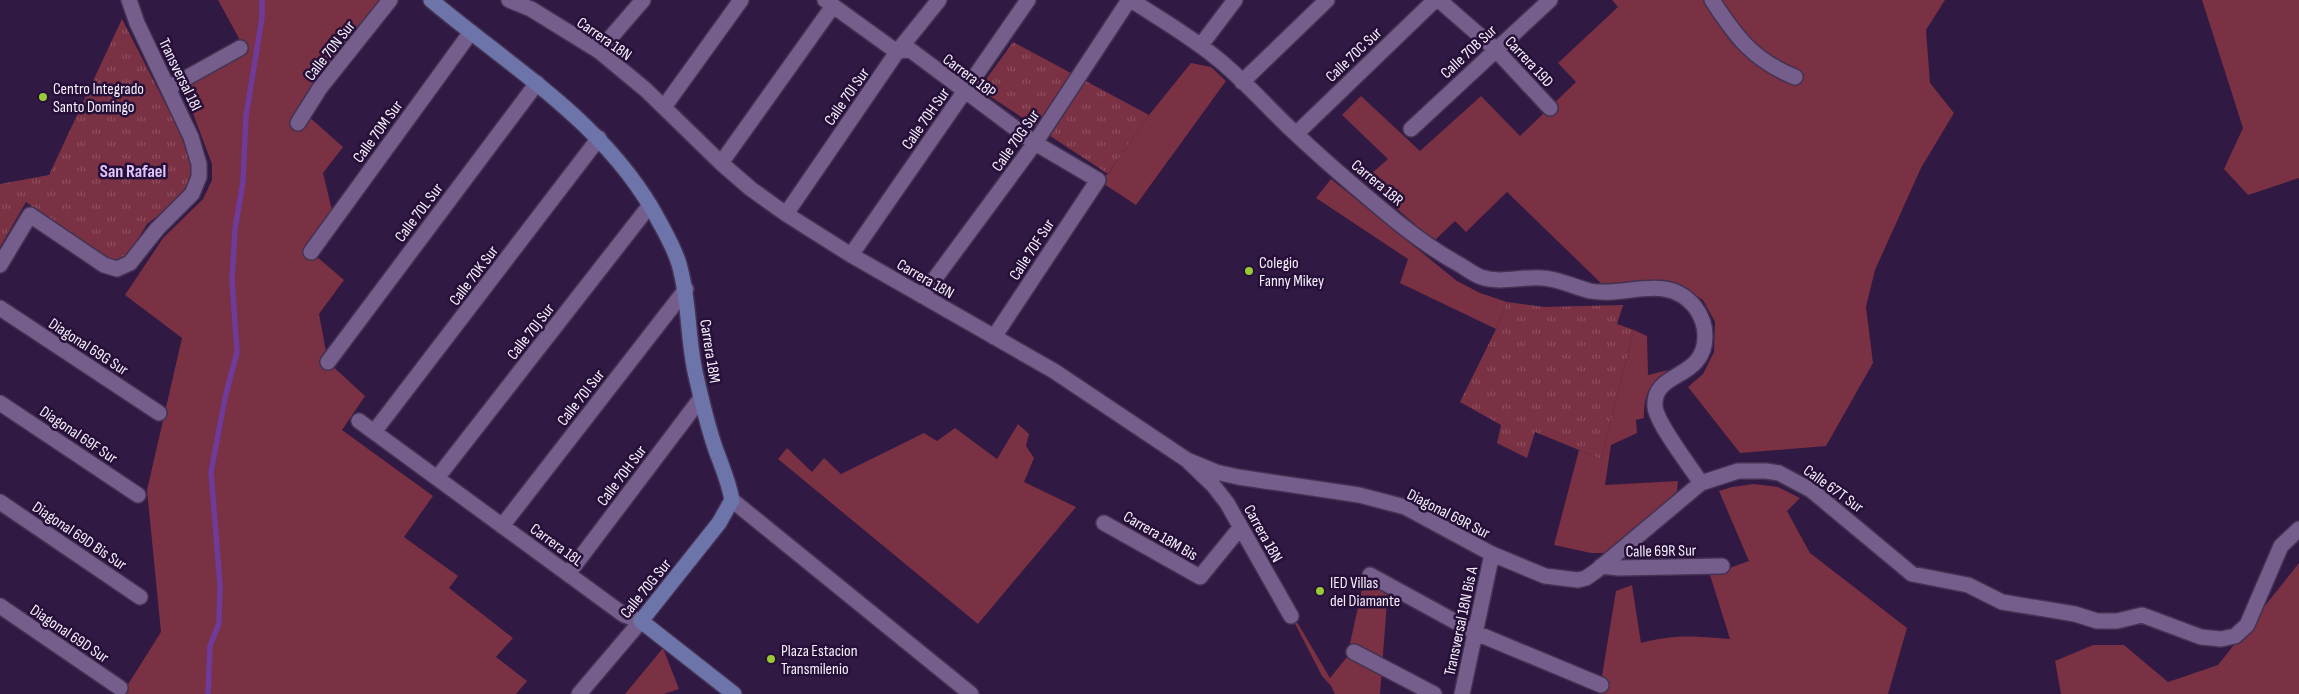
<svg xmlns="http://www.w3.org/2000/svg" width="2299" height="694" font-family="'Sofia Sans Condensed',sans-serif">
<defs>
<pattern id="park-tufts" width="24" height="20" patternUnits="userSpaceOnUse" patternTransform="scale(1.25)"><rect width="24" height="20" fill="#793143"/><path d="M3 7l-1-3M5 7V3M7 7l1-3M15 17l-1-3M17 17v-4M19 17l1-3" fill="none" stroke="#8d4f5f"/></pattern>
</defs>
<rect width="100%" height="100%" fill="#301943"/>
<!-- green -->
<path fill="#793143" d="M218,0h164l-84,107 45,40 -20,26 11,45 -25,32 35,30 -25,34 9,48 37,34 -23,34 91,66 -29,41 54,39 -9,12 64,50 -17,19 31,24 -11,13h-394l39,-62 -14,-142 35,-152 -57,-43 38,-57 40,-39 9,-19v-16l-29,-77 63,-36z
M1612,0h333l-19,30 4,53 24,30 -33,55 -46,102 -9,37 7,56 -47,83 -86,7 -52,-66 15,-13 11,-22 1,-30 -12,-22 -19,-12 -26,-8 -52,8 -99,-96 -41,40 -11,-11 -21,20 -70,-61 24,-21 -46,-44 19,-19 59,55 61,-55 39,40 56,-54 -18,-19 60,-56z
M2202,0h97v178l-51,17 -24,-26 19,-41z
M1191,63l20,4 15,14 -90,124 -38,-25 10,-6 41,-59z
M1331,179l126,102 23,12 27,9 -11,27 -96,-46 8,-24 -92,-61z
M1634,330l13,6 1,39 20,-5c-19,16 -24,23 -24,48l-8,2 1,13 -26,12 -6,40 73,-4 -1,10 -63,62h-23l-37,-8 25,-95 22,9z
M1018,424l11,10 -3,12 8,12 -10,24 52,25 -98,117 -200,-165 9,-11 25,24 12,-14 17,16 83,-41 13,8 18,-13 42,31z
M1754,484l24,3 22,11 -13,13 23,42 97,75 -19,66h-289l17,-103 16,-6 9,58c33,-9 54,-7 89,-4l-20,-64 39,-14 -30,-70 13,-4z
M2299,563v131h-238l-6,-33 38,-16h31l44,37 50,-17z
M1367,566l22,9 -9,119h-45l-4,-8 -9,-10 -31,-60 3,1 36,61 17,-21z
M663,648l16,41 -15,5h-39z"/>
<!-- park -->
<path fill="url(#park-tufts)" d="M122,19l64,125 5,15v15l-7,22 -37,28 -9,15 -3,11 -16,14 -16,-4 -77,-58 -26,45v-63l49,-9z
M1013,42l136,73 -41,59 -129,-85z
M1507,302l37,5 79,-2 -6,19 17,6 -33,129 -66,-27 -8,26 -30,-15 4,-18 -41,-23 36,-73z"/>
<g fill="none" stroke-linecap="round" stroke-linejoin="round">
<!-- stream -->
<path stroke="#6f3a9a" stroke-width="5.5" d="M208,694l2,-48 9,-23 1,-38 -9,-113 14,-74 12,-46 -5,-72 3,-51 8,-47 3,-66 16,-98v-18"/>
<defs>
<path id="street" d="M509,0l22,9 68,42 47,39 75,73 30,26 35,25 65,41 203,116 133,89 26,25 14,18 64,113
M825,0l72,52 12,-3 126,94 63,37 -104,157
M1131,0c29,19 61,37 88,60 27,22 51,50 77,74 32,30 66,59 100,87 21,17 42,32 66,45 6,4 13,9 19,11 20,7 41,-1 62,1 16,1 31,9 47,13 36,7 77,-19 105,16 6,8 10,19 10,29 0,45 -53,34 -50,71 2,17 35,59 46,76
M1439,0l56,49 55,59
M1712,0c24,37 41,60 83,77
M1201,45l34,-45
M599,51l44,-51
M1242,82l85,-82
M168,88l72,-40
M664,107l77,-107
M298,123l22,-35 70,-88
M1411,129l139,-129
M1296,134l139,-134
M721,163l112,-157
M786,214l111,-162 42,-52
M311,252l160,-220
M851,255l177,-255
M0,265l30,-50 74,50 13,4 13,-6 27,-34 35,-35 7,-17v-13l-8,-27 -54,-114 -8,-23
M922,296l113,-153 94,-143
M0,308l159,105
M328,362l209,-279
M0,403l138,92
M359,421l265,194 17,6 -62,73
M374,432l225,-294
M1187,460l29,12 22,5 121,18 46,12 87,47 53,22 33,4 8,-2 10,-7 105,-88 37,-12h28l13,2 32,17 101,84 56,11 34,17 73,12 22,7h20l25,-6 59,22 20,2 14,-3 12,-11 34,-79 18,-17
M437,478l213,-273
M732,500l239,194
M0,502l140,95
M1104,523l96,54 40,-49
M502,526l184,-237
M1601,566l18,2 103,-2
M568,574l133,-176
M1370,575l106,58 125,52
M0,606l120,82
M1354,652l80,42
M1462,694l30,-140"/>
<path id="secondary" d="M431,0c82,69 178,125 229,223 7,13 15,27 19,41 11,37 8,75 17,112 6,26 12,53 21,77 6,16 12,30 15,47l-13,23 -78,98 93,73"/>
</defs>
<!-- street casing -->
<use href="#street" stroke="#443252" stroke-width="18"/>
<!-- secondary casing -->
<use href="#secondary" stroke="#443252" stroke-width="18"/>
<!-- street -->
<use href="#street" stroke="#755d8c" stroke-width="15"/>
<!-- secondary -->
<use href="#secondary" stroke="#6d74aa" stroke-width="15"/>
</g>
<!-- markers -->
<g fill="#99cb36" stroke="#260f38" stroke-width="2">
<circle cx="43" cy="97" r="5"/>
<circle cx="1249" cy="271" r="5"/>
<circle cx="1320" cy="591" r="5"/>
<circle cx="771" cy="659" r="5"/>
</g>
<g text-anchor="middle" stroke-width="5" stroke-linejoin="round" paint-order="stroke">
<!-- street labels -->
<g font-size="16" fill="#f6f1fc" stroke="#260f38">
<text transform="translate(605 38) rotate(35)" y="6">Carrera 18N</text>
<text transform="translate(329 50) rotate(-52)" y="6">Calle 70N Sur</text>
<text transform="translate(1468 51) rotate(-43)" y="6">Calle 70B Sur</text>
<text transform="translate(1353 54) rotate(-44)" y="6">Calle 70C Sur</text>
<text transform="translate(1530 61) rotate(47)" y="6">Carrera 19D</text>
<text transform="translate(181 74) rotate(64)" y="6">Transversal 18I</text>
<text transform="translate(970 75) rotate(37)" y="6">Carrera 18P</text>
<text transform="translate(846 96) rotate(-55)" y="6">Calle 70I Sur</text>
<text transform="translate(925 118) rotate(-55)" y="6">Calle 70H Sur</text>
<text transform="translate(377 131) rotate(-54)" y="6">Calle 70M Sur</text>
<text transform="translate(1015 140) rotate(-55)" y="6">Calle 70G Sur</text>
<text transform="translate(1378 182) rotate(40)" y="6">Carrera 18R</text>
<text transform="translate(418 212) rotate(-53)" y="6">Calle 70L Sur</text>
<text transform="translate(1031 249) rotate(-57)" y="6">Calle 70F Sur</text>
<text transform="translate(473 275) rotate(-53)" y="6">Calle 70K Sur</text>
<text transform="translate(926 278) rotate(30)" y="6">Carrera 18N</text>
<text transform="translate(530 331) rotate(-52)" y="6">Calle 70J Sur</text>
<text transform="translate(89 346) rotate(33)" y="6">Diagonal 69G Sur</text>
<text transform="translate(711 351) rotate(81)" y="6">Carrera 18M</text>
<text transform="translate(580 397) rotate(-52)" y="6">Calle 70I Sur</text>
<text transform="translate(79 434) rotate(34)" y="6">Diagonal 69F Sur</text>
<text transform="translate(621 475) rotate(-53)" y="6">Calle 70H Sur</text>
<text transform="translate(1834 488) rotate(36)" y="6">Calle 67T Sur</text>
<text transform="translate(1449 513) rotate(27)" y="6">Diagonal 69R Sur</text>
<text transform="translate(1264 533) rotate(61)" y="6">Carrera 18N</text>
<text transform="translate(80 535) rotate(34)" y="6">Diagonal 69D Bis Sur</text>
<text transform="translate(1161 535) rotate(30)" y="6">Carrera 18M Bis</text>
<text transform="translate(557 544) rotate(36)" y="6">Carrera 18L</text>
<text transform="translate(1661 550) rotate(-1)" y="6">Calle 69R Sur</text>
<text transform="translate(645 588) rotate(-51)" y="6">Calle 70G Sur</text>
<text transform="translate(1460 621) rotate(-78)" y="6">Transversal 18N Bis A</text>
<text transform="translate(70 633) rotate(34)" y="6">Diagonal 69D Sur</text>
</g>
<!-- poi labels -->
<g font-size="16" fill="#f6f1fc" stroke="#260f38" text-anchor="start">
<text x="53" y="94">Centro Integrado<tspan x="53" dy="18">Santo Domingo</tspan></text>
<text x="1259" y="268">Colegio<tspan x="1259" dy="18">Fanny Mikey</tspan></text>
<text x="1330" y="588">IED Villas<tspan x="1330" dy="18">del Diamante</tspan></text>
<text x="781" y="656">Plaza Estacion<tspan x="781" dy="18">Transmilenio</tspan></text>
</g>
<!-- neighbourhood labels -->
<g font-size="18" font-weight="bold" fill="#e0c6fc" stroke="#260f38">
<text x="133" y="177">San Rafael</text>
</g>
</g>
</svg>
